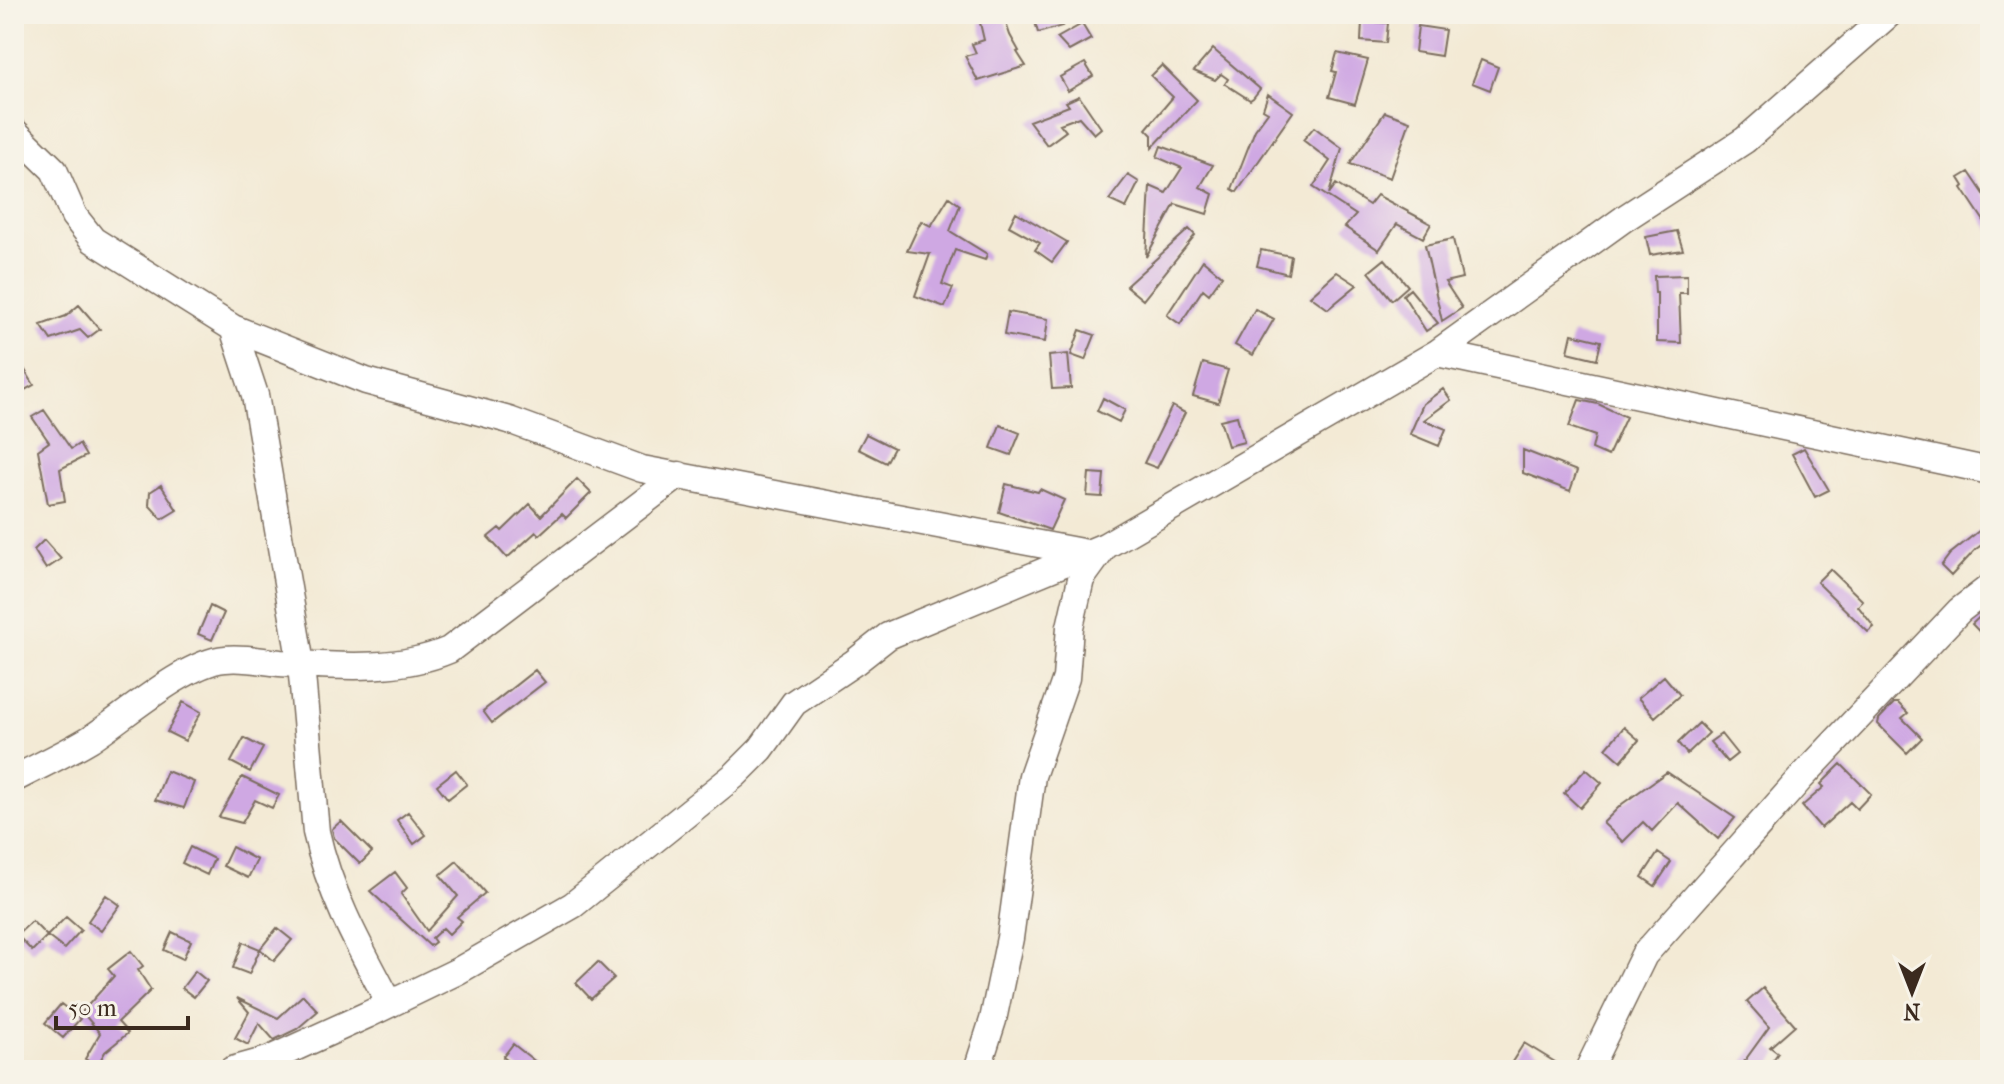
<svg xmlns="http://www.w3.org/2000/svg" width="2004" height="1084" font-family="'IM FELL French Canon',serif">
<rect width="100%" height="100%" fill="#f7f3e8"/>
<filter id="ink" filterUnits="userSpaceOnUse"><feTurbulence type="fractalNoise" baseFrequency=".0125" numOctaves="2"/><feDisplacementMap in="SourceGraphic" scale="16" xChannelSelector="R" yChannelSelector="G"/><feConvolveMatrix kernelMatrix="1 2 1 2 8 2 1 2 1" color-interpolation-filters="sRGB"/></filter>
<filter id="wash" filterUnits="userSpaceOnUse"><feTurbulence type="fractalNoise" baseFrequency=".006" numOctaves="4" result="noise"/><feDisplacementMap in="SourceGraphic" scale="32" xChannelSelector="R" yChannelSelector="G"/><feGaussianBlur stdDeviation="1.8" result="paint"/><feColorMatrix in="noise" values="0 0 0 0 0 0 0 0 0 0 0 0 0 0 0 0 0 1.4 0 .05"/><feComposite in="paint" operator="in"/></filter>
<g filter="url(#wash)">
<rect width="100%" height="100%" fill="#f3ead5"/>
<g id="blocks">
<!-- building -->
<path fill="#cfa8e3" d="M998,14h5l7,21 9,16 -2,1 9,14 -48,15 -13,-25 11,-3 -4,-9 12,-4 -4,-17z
M1033,14h22l7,12 -24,7z
M1362,21l26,2 -2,20 -25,-2z
M1082,24l9,15 -22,12 -12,-13z
M1418,26l27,4 -4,26 -26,-4z
M1213,49l47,40 -7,9 -3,2 -25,-16 3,-5 -7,-5 -6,6 -21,-9z
M1337,53l31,7 -13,44 -26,-7 7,-25 -4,-1z
M1481,60l17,7 -8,23 -18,-7z
M1085,63l8,13 -25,15 -8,-14z
M1162,65l35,35 -45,48v-13l-6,-6 27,-32 -22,-21z
M1268,94l25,18 -56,80 -5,-3 23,-59 13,-18 -5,-3z
M1079,96l22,32 -7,6 -15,-17 -19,7 6,7 -19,14 -18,-24 40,-15 -3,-4z
M1385,112l25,9 -20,57 -40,-14z
M1314,127l28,21 -13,46 7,-10 33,21 8,-10 54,29 -8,14 -26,-14 -18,26 -34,-23 11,-12 -43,-28 17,-26 -27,-21z
M1161,146l52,19 -13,22 13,7 -6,20 -32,-10 -29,53 4,-71 16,7 16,-25 -25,-11z
M1969,172l21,31v27l-28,-42 2,-2 -5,-8z
M1128,175l11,7 -13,26 -17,-8z
M949,197l11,8 -10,26 37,23 -2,6 -30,-10 -13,34 11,4 -8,19 -30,-11 15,-42 -23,-3 14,-30 10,5z
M1016,212l51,30 -15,20 -17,-12 5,-7 -31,-17z
M1189,229l6,6 -52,65 -17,-14z
M1677,231l6,19 -33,5 -4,-18z
M1453,239l9,39 -17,4 17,26 -20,13 -17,-76z
M1261,250l30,6 -3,18 -31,-8z
M1385,259l23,27 -16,14 -23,-28z
M1203,260l19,16 -13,18 -6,-5 -23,35 -13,-9z
M1337,272l20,13 -29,24 -18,-13z
M1687,275v18h-8l2,50 -24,-1v-49h-2l-1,-17z
M1410,289l28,34 -12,8 -23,-36z
M79,305l21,24 -12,9 -8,-8 -29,10 -10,-15 25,-9z
M1255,309l19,10 -21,36 -18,-10z
M1008,312l40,7 -3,23 -41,-7z
M1080,330l15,5 -10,25 -14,-5z
M1572,334l29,7 -4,18 -29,-7z
M14,352l20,33 -20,11z
M1068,354l3,34 -19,1 -3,-33z
M1203,363l25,7 -10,33 -25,-7z
M1443,389l8,11 -27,20 22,9 -7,17 -29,-12 13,-30z
M1103,398l22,12 -6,12 -22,-11z
M1579,400l19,4 28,13 -18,39 -16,-7 3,-13 -26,-9z
M1172,406l13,7 -28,55 -13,-5z
M44,410l27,39 8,-5 7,12 -26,13 5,32 -17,3 -10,-54 11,-8 -17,-25z
M1237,416l7,26 -16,4 -8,-26z
M1000,425l20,8 -9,22 -20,-7z
M866,434l28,14 -8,15 -28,-14z
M1804,448l25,42 -14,7 -23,-43z
M1523,450l54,21 -7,20 -47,-18z
M1089,473l15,1 -2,23 -15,-1z
M577,479l14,14 -25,25 -4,-4 -23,21 -3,-3 -29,26 -19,-21 11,-9 3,3 28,-27 11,12z
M1006,484l32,8 2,-3 24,11 -14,30 -51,-18z
M161,485l16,25 -15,9 -13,-14 1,-13z
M1990,522v17l-14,10 -25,27 -10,-10 9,-12z
M44,540l17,19 -15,10 -12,-19z
M1830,569l33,32 -5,5 16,21 -6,5 -51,-50z
M210,606l14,7 -12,27 -14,-6z
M1990,607v36l-18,-19z
M535,670l10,12 -53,41 -9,-12z
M1664,676l16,19 -25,22 -17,-19z
M183,702l18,10 -16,29 -18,-9z
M1894,703h4l10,10 -6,5 20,20 -15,15 -29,-29 1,-5z
M1699,723l10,10 -22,21 -9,-11z
M1624,727l15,13 -18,21 -15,-13z
M1721,734l16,20 -10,8 -17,-20z
M244,738l19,10 -13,24 -19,-10z
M1841,764l30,30 -14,15 -7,-7 -29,26 -19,-22 22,-19 -3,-3z
M1586,769l16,14 -22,25 -16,-15z
M456,770l11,14 -19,15 -11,-14z
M167,771l27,11 -10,26 -29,-8z
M1667,772l68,46 -17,21 -40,-36 -26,28 -9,-9 -20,20 -20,-19 19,-19z
M242,777l37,18 -7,13 -17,-8 -13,23 -23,-6z
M408,812l18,23 -12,9 -17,-24z
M341,821l31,31 -12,12 -26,-26 -2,-9z
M190,847l24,12 -7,16 -25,-12z
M232,847l25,13 -9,18 -25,-12z
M1658,853l13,9 -16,24 -13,-9z
M457,861l28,32 -28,24 5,4 -13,13 -6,-6 -11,10 3,4 -5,4 -60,-55 25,-19 12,16 -6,6 26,37 31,-35 -18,-21z
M106,895l14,10 -19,26 -13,-10z
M66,917l15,13 -17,19 -17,-13z
M32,921l15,15 -15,15 -15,-16z
M277,928l15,12 -18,21 -14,-12z
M172,932l19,9 -8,18 -19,-9z
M243,942l17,7 -11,25 -16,-6z
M131,951l12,15 -5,4 13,20 -33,32 10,11 -23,19 -8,14 -12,-7 15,-26 -18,-21 32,-36 -6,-7z
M598,962l16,16 -23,21 -15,-16z
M195,971l12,10 -13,16 -12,-9z
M1763,988l32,37 -25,22 8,6 -12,17h-28l31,-43 -22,-25z
M303,995l15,16 -21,18 -23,11 -15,-17 -11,22 -13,-7 14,-26 -12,-14 41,20z
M61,1004l19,15 -17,19 -18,-15z
M1524,1043l44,27h-43l-13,-8z
M513,1044l33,26h-26l-17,-13z"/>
</g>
</g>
<g filter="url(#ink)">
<use href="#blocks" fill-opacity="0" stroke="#7b6d5e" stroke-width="2"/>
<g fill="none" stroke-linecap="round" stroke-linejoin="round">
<defs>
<path id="minor" d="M14,131l40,39 20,46 19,24 140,88 22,67 46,269 15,168c14,63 44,116 74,172
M233,328l133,53 143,39 133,49 445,84
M1437,353l553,118
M14,779c25,-13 51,-25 76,-40 34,-22 96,-77 135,-80 18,-2 37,2 55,4 55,3 117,9 169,-13l230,-175
M232,1070l36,-10 99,-45 91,-44 115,-66 162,-130 26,-26 33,-46 61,-41 33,-26 217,-90 332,-193 188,-135 120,-78 144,-126
M977,1070l16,-50 17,-82 22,-162 34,-98 4,-51 11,-48 24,-33
M1588,1070l56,-115 157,-177 159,-168 30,-23"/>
</defs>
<!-- minor casing -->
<use href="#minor" stroke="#7b6d5e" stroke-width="29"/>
<!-- minor -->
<use href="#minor" stroke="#fff" stroke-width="26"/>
</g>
</g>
<!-- margin -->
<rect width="2004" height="1084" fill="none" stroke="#f7f3e8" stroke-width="48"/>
<!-- north arrow -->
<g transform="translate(1912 992) rotate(180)" stroke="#f7f3e8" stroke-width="6" paint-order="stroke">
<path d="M0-6L14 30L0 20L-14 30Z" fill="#3b2a1e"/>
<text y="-12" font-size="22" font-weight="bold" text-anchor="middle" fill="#3b2a1e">N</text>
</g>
<!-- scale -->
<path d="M56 1016v12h132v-12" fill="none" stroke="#3b2a1e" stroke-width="4"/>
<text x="68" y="1016" font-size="24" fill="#3b2a1e" stroke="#f7f3e8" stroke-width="6" paint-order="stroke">50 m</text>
</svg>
